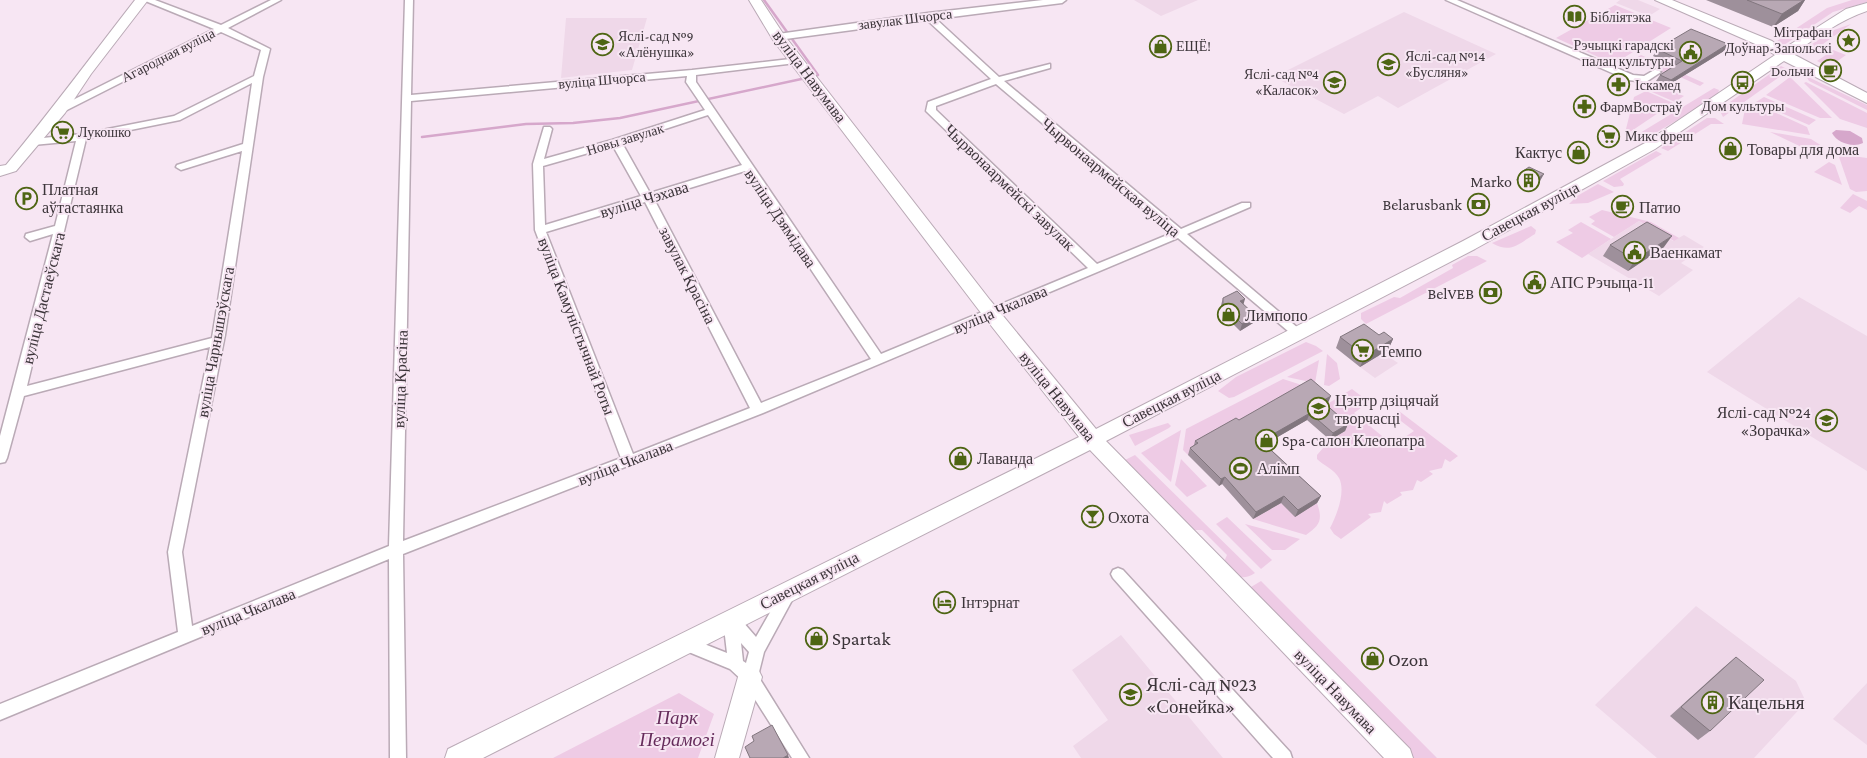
<svg xmlns="http://www.w3.org/2000/svg" width="1867" height="758" font-family="'Crimson Pro',serif">
<rect width="100%" height="100%" fill="#f7e6f3"/>
<!-- built -->
<path fill="#efd8e9" d="M1134,0h64l-37,16z
M1620,0h18l22,9 -11,7 -33,-13z
M1404,12l92,42 -98,54 -20,-12 -34,18 -70,-37z
M566,18h81l-15,52 -71,8z
M1639,221l34,20 11,-6 20,12 -23,16 12,7 -34,26 -71,-42z
M1799,297l68,39v135l-160,-99z
M1383,353l15,10 -23,15 -15,-11z
M1696,606l100,75 10,21 -52,56h-97l-62,-53z
M1121,635l102,123h-142l-8,-12 35,-26 -36,-50z
M1867,683v62l-34,-26z"/>
<!-- green -->
<path fill="#eecbe5" d="M1852,0h15v2l-34,10 -49,33 -7,-4 50,-33z
M1615,5l56,23 -57,36 -58,-26z
M1851,24l-42,30 -8,-3 33,-21z
M1833,50l13,5 -14,10 7,4 -2,2 -20,-10z
M1641,55l63,28 -4,3 -22,-10 -5,1 -40,-17z
M1781,66l8,4 -66,47 -3,-6 3,-4z
M1806,76l61,29v5l-58,-29z
M1790,77l42,41h-12l-54,-23z
M1642,80l42,16 -9,6 -37,-16z
M1806,82l61,31v15l-27,-9 -36,-36z
M1714,88l5,2 -2,6 -73,44 -9,-4z
M1646,91l27,12 -43,29 -4,-3 8,-32z
M1764,97l52,23 -7,5 -53,-23z
M1754,103l53,24 3,8 -68,-11 3,-15z
M1707,118h8l9,6h-13l-43,27 -7,-3z
M1770,132l41,7 11,7 -8,7z
M1656,151l6,3 -42,25 4,5 -1,2 -9,1 -11,-6z
M1838,154l29,4v33l-11,1 -6,-3z
M1829,162l6,3 7,20 -28,-13z
M1598,184l16,8 -26,11 -19,1 8,-8z
M1853,194l14,7v9l-8,-4 -9,7 -10,-5z
M1602,210l49,12 28,16 -5,3 -35,-20 -25,16 -23,-13 4,-3 -6,-4z
M1581,222l30,17 -29,19 -26,-16 17,-9 -5,-3z
M1531,226l5,4 -1,4c-17,10 -24,20 -43,9z
M1468,256h9l10,5 -121,63 -5,-5v-6l33,-16 6,1 53,-30 -1,-3z
M1306,342l10,4 7,5 -89,46 -5,1 -11,-7 18,-14z
M1327,354l10,9 3,16 -11,7 -5,-1z
M1319,360l-4,23 -28,-6z
M1283,379l25,8 -120,68 -5,-5 3,-21z
M1352,389l17,13 -15,11 39,32 21,-14 -21,-16 6,-4 59,45 -8,6 -5,-3 -3,9 -13,3 4,3 -12,8 -4,-2 -4,10 -13,2 2,3 -15,9 -3,-3 -3,11 -13,2 3,3 -30,22 -7,-5 -4,-6c7,-13 16,-37 9,-50 -4,-8 -16,-13 -22,-19v-4l13,-15 15,-9 -26,-22z
M1168,423l3,3 -2,2 -34,18 -6,-11z
M1181,430l-10,52 -30,-29z
M1135,455l120,118c-14,9 -21,2 -33,-7l5,-11 -25,-25h-17l-66,-67z
M1181,459l26,27 -20,11 -12,-12z
M1281,503l14,13 22,-13c6,17 3,22 -11,32l-53,-16z
M1227,517l45,43 -11,9 -45,-45z
M1245,524l55,15 -15,11h-13z
M1261,581l176,177h-23l-160,-164 -3,-7z
M679,693l35,21 -16,44h-145z"/>
<!-- water -->
<path fill="#d6a7cb" d="M1836,130l14,1 12,7 1,5c-10,5 -26,0 -31,-10z"/>
<g fill="none" stroke-linecap="round" stroke-linejoin="round">
<!-- stream -->
<path stroke="#d6a7cb" stroke-width="2.5" d="M764,0l54,75 -6,2
M422,137l104,-13 47,-1 47,-5 186,-40"/>
<defs>
<path id="street" d="M143,0h12l66,25 50,-25h10l-53,28 42,21 -7,28 -38,258 -43,217 10,74 197,-80 16,-546h8l-2,95 281,-25 107,-12v4l-3,1 -100,12v7l185,272 207,-86 -162,-157 2,-9 63,-23 -64,-59 -149,20 -4,-3 4,-3 150,-21 115,-13h23l-4,3 -126,16 63,58 51,-13v4l-46,13 177,148 61,-26h8v4l-63,27 118,100 -6,4 -4,-1 -117,-99 -415,175 -360,141 3,204h-16l-1,-199 -389,161v-16l178,-72 -10,-80 42,-205 -186,49 -17,62 -2,4 -5,1v-27l53,-202 -23,7 -5,-4 1,-3 29,-8 21,-85 -43,4 -5,-3 5,-3 49,-5 92,-18 80,-40 7,-26 -40,-18 -158,80h-6v-4l157,-79zM687,76l-1,6 19,28 -93,30 -68,19 8,-30 -2,-2h-6l-11,37 2,66 86,228 -218,83 8,-440zM252,83l-9,61 -66,21 -1,2 5,3 61,-19 -30,187 -185,48 59,-247 94,-19zM996,84l176,149 -75,31 -161,-154v-4zM708,115l34,50 -92,28 -28,-50zM613,146l28,50 -96,29 -2,-59zM745,171l126,188 -110,44 -107,-204zM645,202l105,206 -117,46 -87,-222z
M1446,0h11l176,75 11,1 12,-7 5,3 -15,10 -18,-2z
M1118,568l5,2 167,182 2,6h-19l-160,-180 -2,-4 2,-4z
M790,584l5,2 2,5 -33,61 -6,24 51,82h-17l-48,-76 -14,-13 -51,-21 -3,-5 3,-5 5,-2 43,17 -4,-34 3,-5 5,-2 5,2 20,23 29,-51zM741,643l8,9 -3,11 -3,-2z"/>
<path id="secondary" d="M135,0h13l-57,74 -26,39 -49,58 -16,5v-10l6,-1c45,-54 86,-110 129,-165z
M749,0h12l23,35 206,265 106,129 367,-188 182,-98 130,-88 -13,-8 -107,-47h17l100,41 11,8 63,-40 21,-6v8c-27,9 -51,27 -74,43l74,39v10l-83,-42 -129,88 -180,100 -369,192 304,308 3,9h-29l-294,-308 -607,308h-38l3,-9 631,-312 -101,-128 -205,-269z
M750,666l8,3 4,8 -23,81h-24l23,-81 4,-8z"/>
</defs>
<!-- street casing -->
<use href="#street" stroke="#baaab6" stroke-width="3"/>
<!-- secondary casing -->
<use href="#secondary" stroke="#baaab6" stroke-width="2"/>
<!-- street -->
<use href="#street" fill="#fff" fill-rule="evenodd"/>
<!-- secondary -->
<use href="#secondary" fill="#fff" fill-rule="evenodd"/>
</g>
<!-- wall -->
<path fill="#9e909b" d="M1706,0h99l-7,11 -25,16z
M1728,44l-4,7 -57,35 -11,-5 4,-6 14,-9 -21,-10 4,-7z
M1520,173l20,8 -9,6 -15,-7z
M1610,245l54,2 -36,24 -25,-15z
M1223,298l21,7 9,18 -13,8 -19,-19v-7z
M1379,335l14,4 -5,11 -28,17 -24,-19 4,-11z
M1328,403l-2,2 22,19 -3,7 -15,9 -23,-20 -42,24 56,52 -4,7 -22,14 -14,-14 -28,16 -31,-35 -3,2 -31,-31 2,-7 4,-3 1,-4 44,-21z
M1736,657l-26,74 -12,9 -28,-24 54,-49z"/>
<!-- shaded-wall -->
<path fill="#81767e" d="M1804,0h1l-7,11 -25,16 9,-13z
M1728,44l-4,7 -57,35 4,-6z
M1544,174l-4,7 -9,6 4,-7z
M1672,236l-8,11 -36,24 7,-11z
M1245,299l-2,7 -3,-5z
M1256,316l-3,7 -13,8 2,-7z
M1393,339l-5,11 -28,17 5,-11z
M1331,396l-3,7 -9,6 3,-8z
M1310,413l-3,7 -48,28 2,-7z
M1348,424l-3,7 -15,9 3,-7z
M1225,477l-3,7 -3,2 2,-7z
M1284,496l-3,7 -28,16 3,-7z
M1321,496l-4,7 -22,14 3,-7z
M788,755l1,3h-6z"/>
<!-- building -->
<path fill="#b8a8b4" stroke="#81767e" d="M1747,0h57l-22,14z
M1691,29l37,15 -57,36 -11,-5 22,-14 -25,-12z
M1529,167l15,7 -9,6 -15,-7z
M1647,222l25,14 -37,24 -25,-15z
M1237,291l8,8 -5,2 16,15 -14,8 -19,-19v-7z
M1364,324l15,11 5,-3 9,7 -28,17 -25,-19z
M1311,379l20,17 -9,5 26,23 -15,9 -23,-20 -49,28 60,55 -23,14 -14,-14 -28,16 -31,-35 -4,2 -31,-31 8,-5 -3,-2 41,-23 3,2z
M1736,657l28,23 -54,51 -29,-24z
M772,725l16,30 -5,3h-33l-5,-11 9,-6 -2,-5z"/>
<!-- icons -->
<defs>
<symbol id="library-ring" viewBox="-11 -11 22 22"><circle r="9.5" fill="#f7e6f3" stroke="#4e6513" stroke-width="1.5"/><path d="M-6-4Q-3-5.5-.7-3.5V5Q-3 3-6 4ZM6-4Q3-5.5 .7-3.5V5Q3 3 6 4Z" fill="#4e6513"/></symbol>
<symbol id="sight-ring" viewBox="-11 -11 22 22"><circle r="9.5" fill="#f7e6f3" stroke="#4e6513" stroke-width="1.5"/><path d="M0-6L1.8-2.2L6-1.7L2.9 1.2L3.7 5.4L0 3.3L-3.7 5.4L-2.9 1.2L-6-1.7L-1.8-2.2Z" fill="#4e6513"/></symbol>
<symbol id="school-ring" viewBox="-11 -11 22 22"><circle r="9.5" fill="#f7e6f3" stroke="#4e6513" stroke-width="1.5"/><path d="M0-5L7-2L0 1L-7-2ZM-4 1L0 2.5L4 1V4Q0 6-4 4Z" fill="#4e6513"/></symbol>
<symbol id="shop-ring" viewBox="-11 -11 22 22"><circle r="9.5" fill="#f7e6f3" stroke="#4e6513" stroke-width="1.5"/><path d="M-5-2.5h2.3a2.7 3.5 0 0 1 5.4 0H5L5.5 6h-11ZM-1.5-2.5h3a1.5 2.3 0 0 0-3 0Z" fill="#4e6513"/></symbol>
<symbol id="civic-ring" viewBox="-11 -11 22 22"><circle r="9.5" fill="#f7e6f3" stroke="#4e6513" stroke-width="1.5"/><path d="M-.6-6.5H3V-4.5H.6V-3L4-1V1h2V6H-6V1h2V-1L-.6-3ZM-1.2 2.5V6h2.4V2.5Z" fill="#4e6513"/></symbol>
<symbol id="cafe-ring" viewBox="-11 -11 22 22"><circle r="9.5" fill="#f7e6f3" stroke="#4e6513" stroke-width="1.5"/><path d="M-5.5-4.5H6V0H3Q3 3.5 0 3.5H-2.5Q-5.5 3.5-5.5 0ZM3-3.2v2h1.7v-2ZM-6 4.5H4V6H-6Z" fill="#4e6513"/></symbol>
<symbol id="bus-ring" viewBox="-11 -11 22 22"><circle r="9.5" fill="#f7e6f3" stroke="#4e6513" stroke-width="1.5"/><path d="M-5-6H5V4H4V6H2V4H-2V6H-4V4H-5ZM-3.5-4V0h7V-4ZM-3.5 1.2v1.5H-2V1.2ZM2 1.2v1.5H3.5V1.2Z" fill="#4e6513"/></symbol>
<symbol id="pharmacy-ring" viewBox="-11 -11 22 22"><circle r="9.5" fill="#f7e6f3" stroke="#4e6513" stroke-width="1.5"/><path d="M-2-6h4v4h4v4h-4v4h-4v-4h-4v-4h4Z" fill="#4e6513"/></symbol>
<symbol id="supermarket-ring" viewBox="-11 -11 22 22"><circle r="9.5" fill="#f7e6f3" stroke="#4e6513" stroke-width="1.5"/><path d="M-6-5.5h2.5l.6 2H6L4.5 2H-2.5L-4.4-4H-6ZM-1.5 3.2a1.3 1.3 0 1 0 .1 0ZM3 3.2a1.3 1.3 0 1 0 .1 0Z" fill="#4e6513"/></symbol>
<symbol id="building-ring" viewBox="-11 -11 22 22"><circle r="9.5" fill="#f7e6f3" stroke="#4e6513" stroke-width="1.5"/><path d="M-4-6H4V6H1V3H-1V6H-4ZM-2.5-4.3h1.7v1.8h-1.7ZM.8-4.3h1.7v1.8H.8ZM-2.5-1h1.7V.8h-1.7ZM.8-1h1.7V.8H.8Z" fill="#4e6513"/></symbol>
<symbol id="parking-ring" viewBox="-11 -11 22 22"><circle r="9.5" fill="#f7e6f3" stroke="#4e6513" stroke-width="1.5"/><path d="M-3.5-5.5H1a3.5 3.5 0 0 1 0 7H-1V5.5H-3.5ZM-1-3.4V-.6H.8a1.4 1.4 0 0 0 0-2.8Z" fill="#4e6513"/></symbol>
<symbol id="bank-ring" viewBox="-11 -11 22 22"><circle r="9.5" fill="#f7e6f3" stroke="#4e6513" stroke-width="1.5"/><path d="M-6-4H6V4H-6ZM0-2.3a2.3 2.3 0 1 0 0 4.6a2.3 2.3 0 1 0 0-4.6Z" fill="#4e6513"/></symbol>
<symbol id="stadium-ring" viewBox="-11 -11 22 22"><circle r="9.5" fill="#f7e6f3" stroke="#4e6513" stroke-width="1.5"/><path d="M0-5a6.5 5 0 1 0 0 10a6.5 5 0 1 0 0-10ZM-3.5-1.8h7v3.6h-7Z" fill="#4e6513"/></symbol>
<symbol id="bar-ring" viewBox="-11 -11 22 22"><circle r="9.5" fill="#f7e6f3" stroke="#4e6513" stroke-width="1.5"/><path d="M-6-5H6L.8 .8V4.5H3.5V6h-7V4.5H-.8V.8Z" fill="#4e6513"/></symbol>
<symbol id="hotel-ring" viewBox="-11 -11 22 22"><circle r="9.5" fill="#f7e6f3" stroke="#4e6513" stroke-width="1.5"/><path d="M-6-4.5h1.5V1H6V5H4.5V3h-9V5H-6ZM-4 0a1.8 1.8 0 1 1 3.6 0ZM.5 0V-2.5h3Q6-2.5 6 0Z" fill="#4e6513"/></symbol>
</defs>
<g fill-rule="evenodd">
<use href="#library-ring" x="1562" y="4" width="25" height="25"/>
<use href="#sight-ring" x="1836" y="28" width="25" height="25"/>
<use href="#school-ring" x="590" y="32" width="25" height="25"/>
<use href="#shop-ring" x="1148" y="34" width="25" height="25"/>
<use href="#civic-ring" x="1678" y="40" width="25" height="25"/>
<use href="#school-ring" x="1376" y="52" width="25" height="25"/>
<use href="#cafe-ring" x="1818" y="58" width="25" height="25"/>
<use href="#school-ring" x="1322" y="70" width="25" height="25"/>
<use href="#bus-ring" x="1730" y="70" width="25" height="25"/>
<use href="#pharmacy-ring" x="1606" y="72" width="25" height="25"/>
<use href="#pharmacy-ring" x="1572" y="94" width="25" height="25"/>
<use href="#supermarket-ring" x="50" y="120" width="25" height="25"/>
<use href="#supermarket-ring" x="1596" y="124" width="25" height="25"/>
<use href="#shop-ring" x="1718" y="136" width="25" height="25"/>
<use href="#shop-ring" x="1566" y="140" width="25" height="25"/>
<use href="#building-ring" x="1516" y="168" width="25" height="25"/>
<use href="#parking-ring" x="14" y="186" width="25" height="25"/>
<use href="#bank-ring" x="1466" y="192" width="25" height="25"/>
<use href="#cafe-ring" x="1610" y="194" width="25" height="25"/>
<use href="#civic-ring" x="1622" y="240" width="25" height="25"/>
<use href="#civic-ring" x="1522" y="270" width="25" height="25"/>
<use href="#bank-ring" x="1478" y="280" width="25" height="25"/>
<use href="#shop-ring" x="1216" y="302" width="25" height="25"/>
<use href="#supermarket-ring" x="1350" y="338" width="25" height="25"/>
<use href="#school-ring" x="1306" y="396" width="25" height="25"/>
<use href="#school-ring" x="1814" y="408" width="25" height="25"/>
<use href="#shop-ring" x="1254" y="428" width="25" height="25"/>
<use href="#shop-ring" x="948" y="446" width="25" height="25"/>
<use href="#stadium-ring" x="1228" y="456" width="25" height="25"/>
<use href="#bar-ring" x="1080" y="504" width="25" height="25"/>
<use href="#hotel-ring" x="932" y="590" width="25" height="25"/>
<use href="#shop-ring" x="804" y="626" width="25" height="25"/>
<use href="#shop-ring" x="1360" y="646" width="25" height="25"/>
<use href="#school-ring" x="1118" y="682" width="25" height="25"/>
<use href="#building-ring" x="1700" y="690" width="25" height="25"/>
</g>
<g text-anchor="middle" stroke-width="4" stroke-linejoin="round" paint-order="stroke">
<!-- far-poi labels -->
<g font-size="14" fill="#3c353a" stroke="#f7e6f3" text-anchor="start">
<text x="1590" y="22">Бібліятэка</text>
<text x="1832" y="37" text-anchor="end">Мітрафан<tspan x="1832" dy="16">Доўнар-Запольскі</tspan></text>
<text x="618" y="41">Яслі-сад №9<tspan x="618" dy="16">«Алёнушка»</tspan></text>
<text x="1674" y="50" text-anchor="end">Рэчыцкі гарадскі<tspan x="1674" dy="16">палац культуры</tspan></text>
<text x="1176" y="51">ЕЩЁ!</text>
<text x="1405" y="61">Яслі-сад №14<tspan x="1405" dy="16">«Бусляня»</tspan></text>
<text x="1814" y="76" text-anchor="end">Doльчи</text>
<text x="1319" y="79" text-anchor="end">Яслі-сад №4<tspan x="1319" dy="16">«Каласок»</tspan></text>
<text x="1635" y="90">Іскамед</text>
<text x="1743" y="111" text-anchor="middle">Дом культуры</text>
<text x="1600" y="112">ФармВостраў</text>
<text x="78" y="137">Лукошко</text>
<text x="1625" y="141">Микс фреш</text>
</g>
<!-- far-street labels -->
<g font-size="14" fill="#3c353a" stroke="#f7e6f3">
<text transform="translate(905 19) rotate(-7)" y="5">завулак Шчорса</text>
<text transform="translate(168 55) rotate(-27)" y="5">Агародная вуліца</text>
<text transform="translate(602 80) rotate(-5)" y="5">вуліца Шчорса</text>
<text transform="translate(625 139) rotate(-17)" y="5">Новы завулак</text>
</g>
<!-- street labels -->
<g font-size="16" fill="#3c353a" stroke="#f7e6f3">
<text transform="translate(810 76) rotate(53)" y="6">вуліца Навумава</text>
<text transform="translate(1111 177) rotate(40)" y="6">Чырвонаармейская вуліца</text>
<text transform="translate(1010 187) rotate(44)" y="6">Чырвонаармейскі завулак</text>
<text transform="translate(644 199) rotate(-17)" y="6">вуліца Чэхава</text>
<text transform="translate(1530 211) rotate(-28)" y="6">Савецкая вуліца</text>
<text transform="translate(781 218) rotate(56)" y="6">вуліца Дзямідава</text>
<text transform="translate(688 275) rotate(63)" y="6">завулак Красіна</text>
<text transform="translate(43 298) rotate(-76)" y="6">вуліца Дастаеўскага</text>
<text transform="translate(1000 309) rotate(-23)" y="6">вуліца Чкалава</text>
<text transform="translate(577 326) rotate(69)" y="6">вуліца Камуністычнай Роты</text>
<text transform="translate(215 342) rotate(-80)" y="6">вуліца Чарнышэўскага</text>
<text transform="translate(400 379) rotate(-88)" y="6">вуліца Красіна</text>
<text transform="translate(1058 396) rotate(51)" y="6">вуліца Навумава</text>
<text transform="translate(1171 398) rotate(-27)" y="6">Савецкая вуліца</text>
<text transform="translate(625 462) rotate(-21)" y="6">вуліца Чкалава</text>
<text transform="translate(809 580) rotate(-27)" y="6">Савецкая вуліца</text>
<text transform="translate(248 611) rotate(-22)" y="6">вуліца Чкалава</text>
<text transform="translate(1336 691) rotate(46)" y="6">вуліца Навумава</text>
</g>
<!-- poi labels -->
<g font-size="16" fill="#3c353a" stroke="#f7e6f3" text-anchor="start">
<text x="1747" y="155">Товары для дома</text>
<text x="1562" y="158" text-anchor="end">Кактус</text>
<text x="1512" y="187" text-anchor="end">Marko</text>
<text x="42" y="195">Платная<tspan x="42" dy="18">аўтастаянка</tspan></text>
<text x="1462" y="210" text-anchor="end">Belarusbank</text>
<text x="1639" y="213">Патио</text>
<text x="1650" y="258">Ваенкамат</text>
<text x="1550" y="288">АПС Рэчыца-11</text>
<text x="1474" y="299" text-anchor="end">BelVEB</text>
<text x="1245" y="321">Лимпопо</text>
<text x="1379" y="357">Темпо</text>
<text x="1335" y="406">Цэнтр дзіцячай<tspan x="1335" dy="18">творчасці</tspan></text>
<text x="1811" y="418" text-anchor="end">Яслі-сад №24<tspan x="1811" dy="18">«Зорачка»</tspan></text>
<text x="1282" y="446">Spa-салон Клеопатра</text>
<text x="977" y="464">Лаванда</text>
<text x="1257" y="474">Алімп</text>
<text x="1108" y="523">Охота</text>
<text x="961" y="608">Інтэрнат</text>
</g>
<!-- near-poi labels -->
<g font-size="19" fill="#3c353a" stroke="#f7e6f3" text-anchor="start">
<text x="832" y="645">Spartak</text>
<text x="1388" y="666">Ozon</text>
<text x="1146" y="691">Яслі-сад №23<tspan x="1146" dy="22">«Сонейка»</tspan></text>
<text x="1728" y="709">Кацельня</text>
</g>
<!-- near-park labels -->
<g font-size="19" font-style="italic" fill="#652c5b" stroke="#f7e6f3">
<text x="677" y="724">Парк<tspan x="677" dy="22">Перамогі</tspan></text>
</g>
</g>
</svg>
